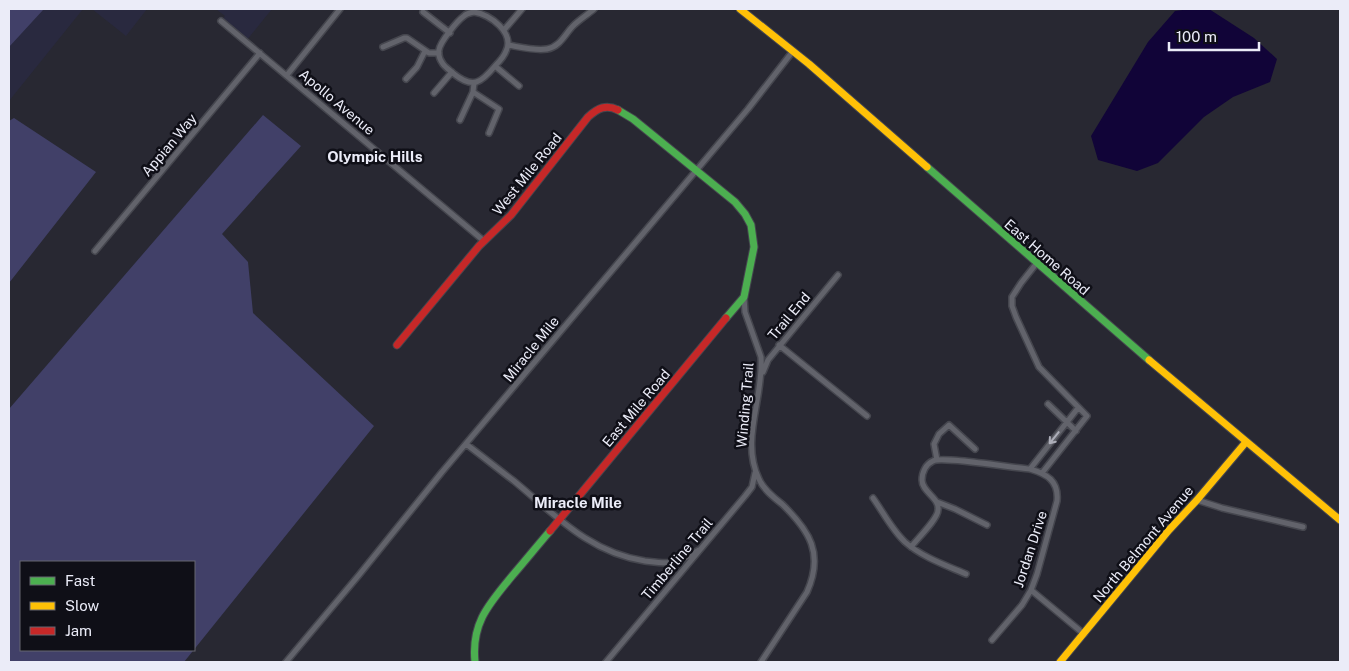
<svg xmlns="http://www.w3.org/2000/svg" width="1349" height="671" font-family="'Public Sans',sans-serif">
<rect width="100%" height="100%" fill="#282832"/>
<!-- built -->
<path fill="#29293f" d="M9,9h74l-74,92z
M92,9h55l-21,27z
M216,9h56l-26,32 -25,-20 4,-5z"/>
<!-- green -->
<path fill="#414068" fill-rule="evenodd" d="M9,9h33l1,1 -34,37z
M263,115l38,31 -79,88 26,28 5,51 121,113 -190,236h-175v-253zM21,562h173v88h-173z
M14,118l82,54 -87,111v-162z"/>
<!-- water -->
<path fill="#110438" d="M1190,9h19l45,29 23,21 -7,23 -37,15 -29,20 -46,46 -21,8 -39,-11 -7,-24 57,-94 27,-31z"/>
<g fill="none" stroke-linecap="round" stroke-linejoin="round">
<defs>
<path id="street" d="M423,12l27,21
M474,12c16,2 41,21 32,39 -2,6 -7,11 -11,15 -14,17 -22,23 -41,8 -3,-3 -8,-6 -11,-10 -3,-4 -5,-9 -4,-14 1,-8 18,-29 25,-34 3,-3 6,-3 10,-4z
M221,21l263,220
M504,30l18,-21
M508,45c12,2 27,6 39,4 13,-2 18,-15 26,-23 6,-6 14,-11 21,-17
M383,47l21,-9h3l22,15h10
M495,66l24,20
M287,75l53,-66
M406,79l11,-12 8,-16
M474,83l-1,9 26,17 -10,24
M434,93l18,-21
M460,120l13,-28
M95,251l165,-198
M1036,264l-15,19 -9,14v9l4,11 23,50 48,49 -45,57
M744,297l1,15 16,45c3,41 -21,83 -2,122 4,10 14,18 23,25 28,27 42,50 25,88l-46,70
M779,345l88,71
M763,372l5,-12 70,-85
M1048,404l28,27
M466,444c16,12 32,25 48,37 41,34 76,72 131,80 9,1 21,3 30,1 8,-2 17,-8 24,-12
M937,460l-3,-16 5,-10 10,-9 26,24
M1030,469l48,-61
M873,498c10,14 19,32 32,44 17,15 40,23 61,32
M1197,500l25,8 81,19
M937,502l18,7 32,16
M911,547c6,-8 27,-28 27,-37 2,-12 -16,-18 -16,-30 0,-8 4,-16 11,-19 9,-5 81,7 97,8 17,5 29,12 27,32l-20,73 -6,16 -9,15 -30,35
M1031,590l53,44
M286,662l73,-87 83,-103 306,-363 45,-58
M606,662l139,-166 7,-9 3,-14"/>
<path id="fast" d="M618,110l15,9 102,83 10,12 6,11 3,22 -10,50 -18,21
M927,167l222,193
M475,662c-4,-39 14,-58 37,-86 13,-15 25,-30 38,-45"/>
<path id="slow" d="M740,9l69,55 118,103
M1149,360l191,160
M1060,662l109,-132 28,-30 49,-58"/>
<path id="jam" d="M397,345l82,-99 32,-31 77,-98c10,-9 18,-13 30,-7
M550,531l176,-213"/>
</defs>
<!-- street casing -->
<use href="#street" stroke="#45464e" stroke-width="8"/>
<!-- fast casing -->
<use href="#fast" stroke="#45464e" stroke-width="9"/>
<!-- slow casing -->
<use href="#slow" stroke="#45464e" stroke-width="9"/>
<!-- jam casing -->
<use href="#jam" stroke="#45464e" stroke-width="9"/>
<!-- street -->
<use href="#street" stroke="#62636b" stroke-width="5"/>
<!-- fast -->
<use href="#fast" stroke="#4caf50" stroke-width="7"/>
<!-- slow -->
<use href="#slow" stroke="#ffc107" stroke-width="7"/>
<!-- jam -->
<use href="#jam" stroke="#c62828" stroke-width="7"/>
</g>
<!-- one-way arrows -->
<defs><path id="oneway-shaft" d="M-6 0H5M1.5-3L5.5 0L1.5 3" fill="none" stroke-width="1.6" stroke-linecap="round" stroke-linejoin="round" transform="scale(1.25)"/></defs>
<use stroke="#adaeb9" href="#oneway-shaft" transform="translate(1054 438) rotate(129)"/>
<g text-anchor="middle" stroke-width="5" stroke-linejoin="round" paint-order="stroke">
<!-- street labels -->
<g font-size="14" fill="#ebecf8" stroke="#0f0f17">
<text transform="translate(337 102) rotate(40)" y="5">Apollo Avenue</text>
<text transform="translate(169 145) rotate(-50)" y="5">Appian Way</text>
<text transform="translate(527 174) rotate(-51)" y="5">West Mile Road</text>
<text transform="translate(1047 257) rotate(41)" y="5">East Home Road</text>
<text transform="translate(789 316) rotate(-50)" y="5">Trail End</text>
<text transform="translate(531 349) rotate(-51)" y="5">Miracle Mile</text>
<text transform="translate(745 405) rotate(-85)" y="5">Winding Trail</text>
<text transform="translate(636 408) rotate(-50)" y="5">East Mile Road</text>
<text transform="translate(1143 544) rotate(-50)" y="5">North Belmont Avenue</text>
<text transform="translate(1030 549) rotate(-72)" y="5">Jordan Drive</text>
<text transform="translate(677 559) rotate(-50)" y="5">Timberline Trail</text>
</g>
<!-- neighbourhood labels -->
<g font-size="15" font-weight="bold" fill="#ebecf8" stroke="#0f0f17">
<text x="375" y="162">Olympic Hills</text>
<text x="578" y="508">Miracle Mile</text>
</g>
</g>
<!-- border -->
<rect width="1349" height="671" fill="none" stroke="#ebecf8" stroke-width="20"/>
<!-- legend -->
<rect x="20" y="561" width="175" height="90" fill="#0f0f17" stroke="#676771"/>
<rect x="30" y="577" width="25" height="8" fill="#4caf50" stroke="#676771"/>
<text x="65" y="586" font-size="15" fill="#ebecf8">Fast</text>
<rect x="30" y="602" width="25" height="8" fill="#ffc107" stroke="#676771"/>
<text x="65" y="611" font-size="15" fill="#ebecf8">Slow</text>
<rect x="30" y="627" width="25" height="8" fill="#c62828" stroke="#676771"/>
<text x="65" y="636" font-size="15" fill="#ebecf8">Jam</text>
<!-- scale -->
<path d="M1169 42v8h90v-8" fill="none" stroke="#ebecf8" stroke-width="2.5"/>
<text x="1176" y="42" font-size="15" fill="#ebecf8" stroke="#0f0f17" stroke-width="4" paint-order="stroke">100 m</text>
</svg>
